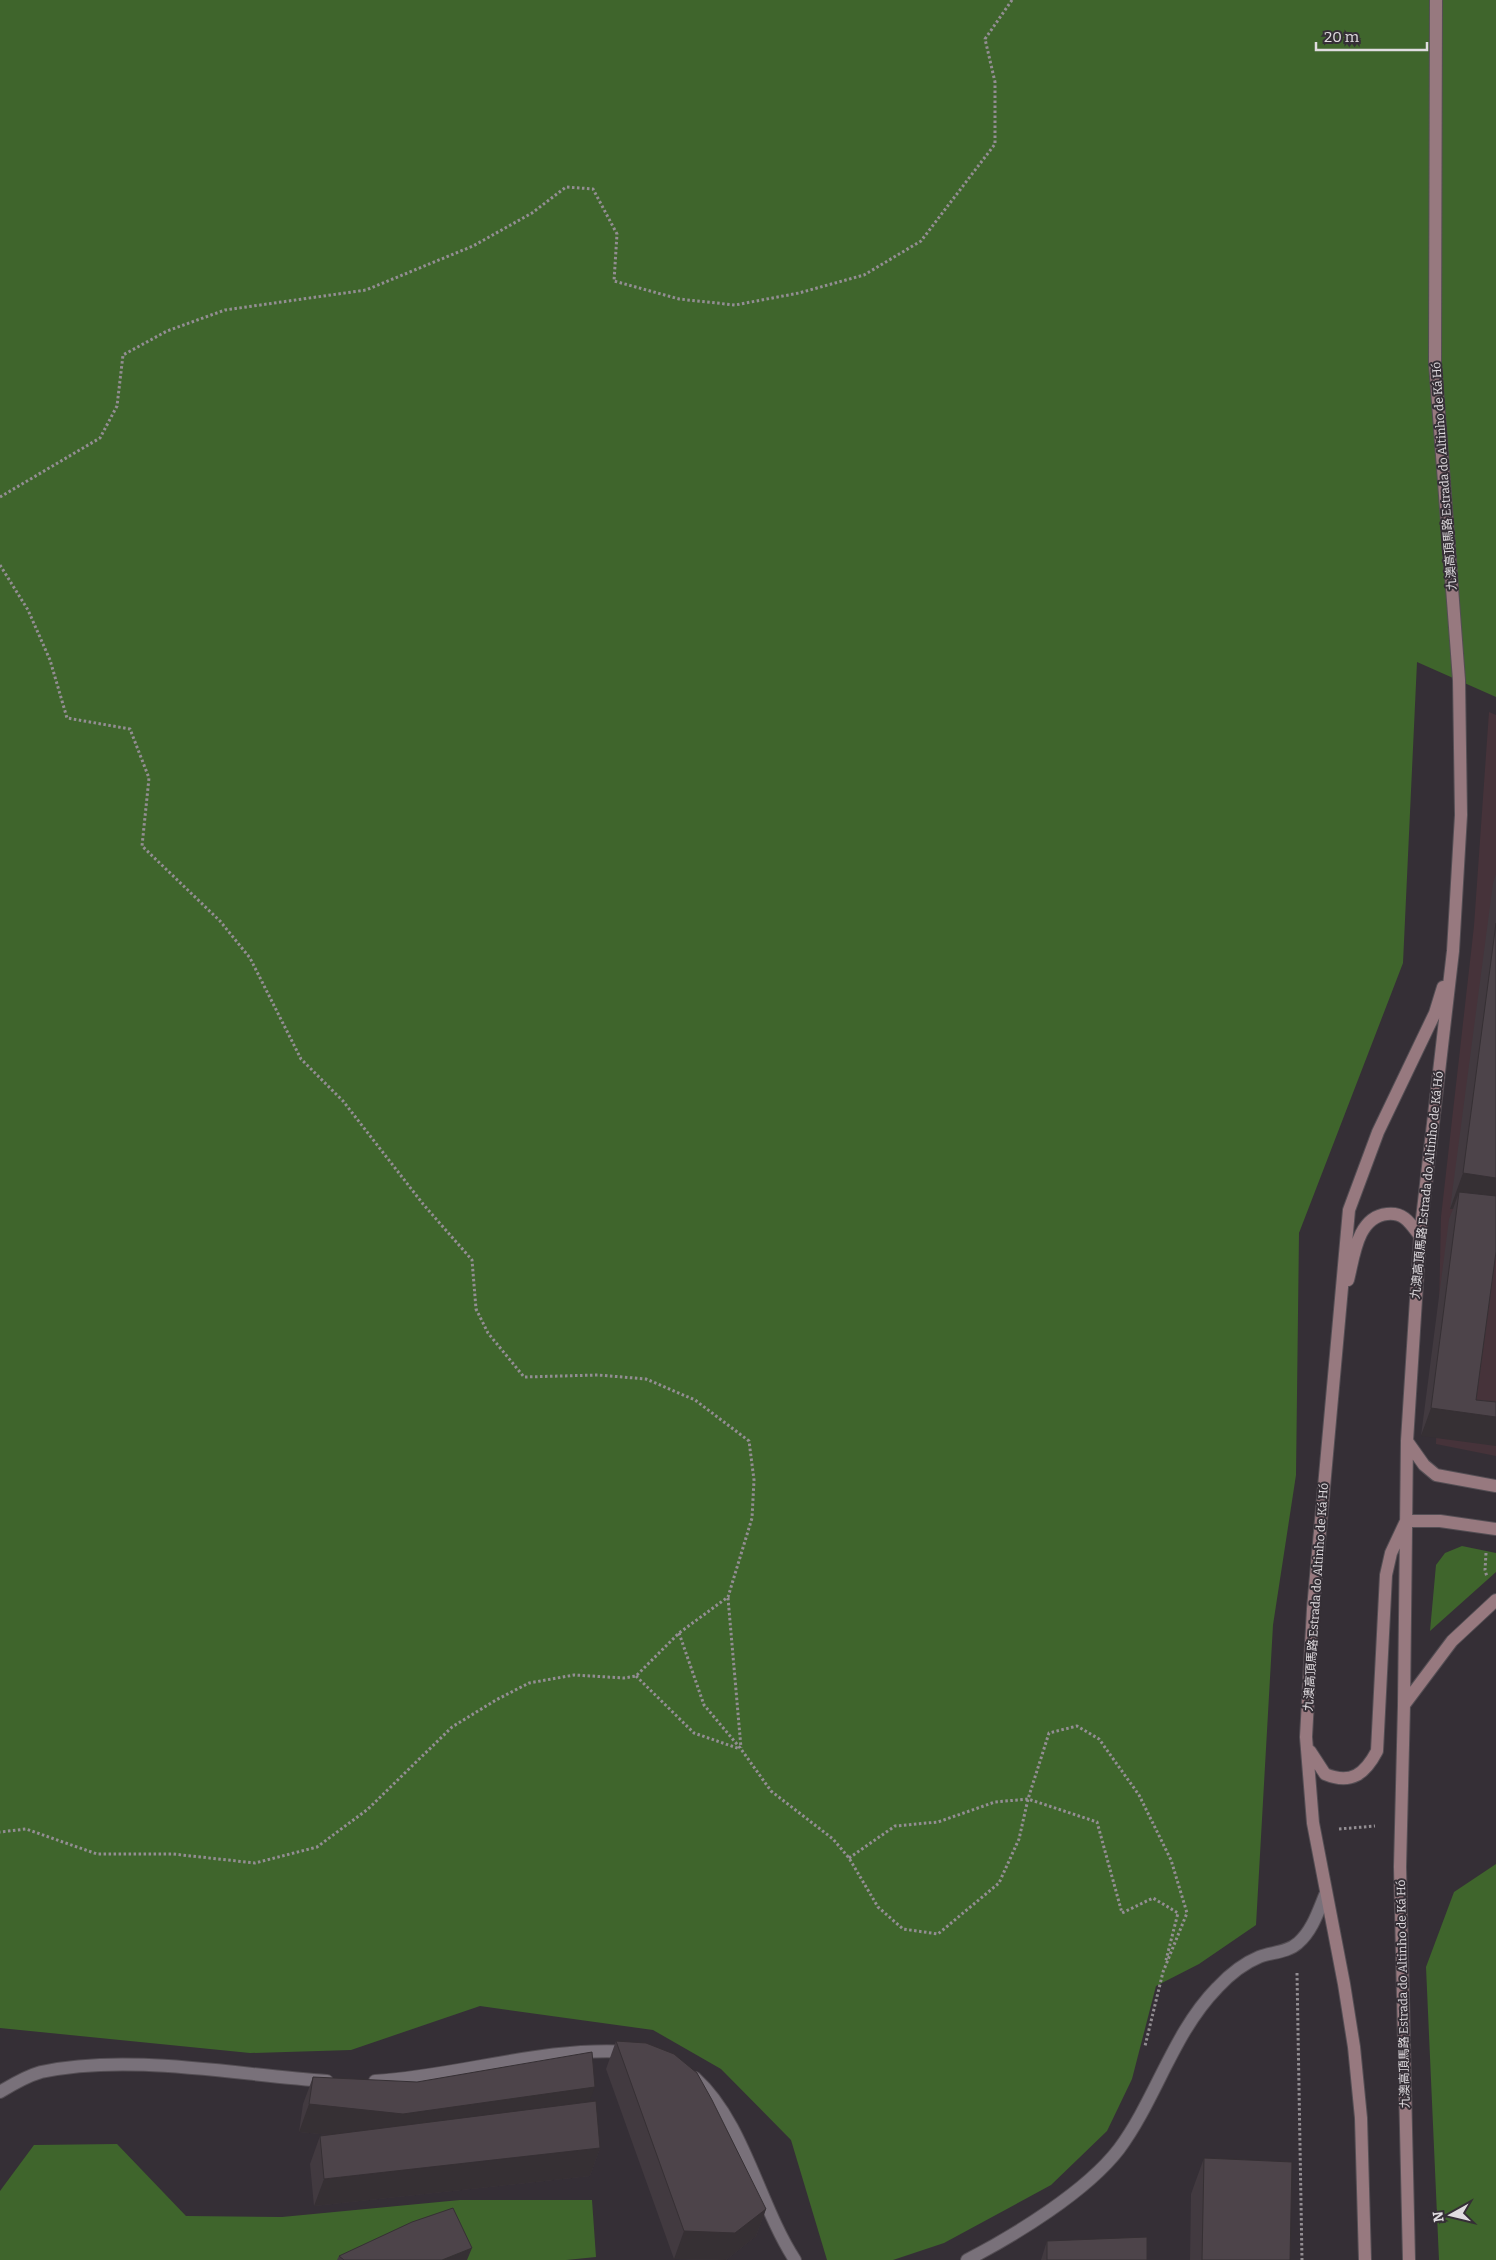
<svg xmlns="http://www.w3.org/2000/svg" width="1496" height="2260" font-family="Bitter,'Noto Sans SC',serif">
<rect width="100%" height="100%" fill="#352f36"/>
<!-- industrial -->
<path fill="#46333a" d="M1489,712l7,3v741l-60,-12 5,-227 33,-291z"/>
<!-- green -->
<path fill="#3f652c" d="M0,0h1496v697l-79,-35 -14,301 -104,270 -3,242 -23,150 -17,300 -57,39 -43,22 -24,93 -25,52 -56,54 -107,58 -51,17h-66l-36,-120 -70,-71 -68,-39 -173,-24 -129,44 -101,3 -250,-25z
M1462,1546l34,7v19l-66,59 6,-66 9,-12z
M1496,1864v396h-57l-13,-293 28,-75z
M117,2144l69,72 96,1 178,-17h132l4,57 -30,3h-566v-69l34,-46z"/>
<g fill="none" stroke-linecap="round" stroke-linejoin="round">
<defs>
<path id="lane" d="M695,2078c49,44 64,127 100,182
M375,2081c85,-5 168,-35 255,-29
M0,2092c13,-8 27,-16 41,-20 88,-19 196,3 286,9"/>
<path id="street" d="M967,2260c48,-25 119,-68 152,-111 37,-50 54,-116 98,-161 12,-13 25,-24 42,-31 12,-5 28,-4 39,-14 14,-12 20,-31 27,-48"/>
<path id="secondary" d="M1348,1280c6,-23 9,-63 39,-66 17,-2 23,9 33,22
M1407,1441l17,24 12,10 60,11
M1404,1705l48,-64 44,-41
M1310,1751l15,23c26,11 40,0 52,-23l9,-176 5,-22 15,-32h34l56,8
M1365,2260l-4,-142 -7,-71 -10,-63 -31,-161 -7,-86 7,-128 36,-399 29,-78 57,-119 8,-26
M1409,2260l-9,-393 4,-162 3,-264 13,-205 33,-285 8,-136 -2,-135 -24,-317 1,-363"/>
</defs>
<!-- lane casing -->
<use href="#lane" stroke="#544e54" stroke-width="14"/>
<!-- street casing -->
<use href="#street" stroke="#544e54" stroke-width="14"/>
<!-- secondary casing -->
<use href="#secondary" stroke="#544e54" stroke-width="14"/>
<!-- path -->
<path stroke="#938e93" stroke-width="3" stroke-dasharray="2.5 2.5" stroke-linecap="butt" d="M0,497l100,-59 17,-32 6,-51 44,-24 58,-21 141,-20 107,-44 59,-33 34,-26 27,2 24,45 -3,47 65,18 56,6 64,-12 65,-18 57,-34 74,-97v-62l-10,-43 27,-39
M0,565l28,45 22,50 17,58 63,11 19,49 -7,68 78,75 30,37 51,101 42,42 80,103 49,56 4,49 12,24 36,44 74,-2 48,4 49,21 54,41 5,39 -2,38 -24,79 -49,36 -43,43 -12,2 -50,-3 -45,8 -33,17 -44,27 -84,82 -51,38 -62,16 -82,-9h-76l-71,-25 -26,3
M1486,1553l-1,17 2,7
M728,1598l13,150
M679,1633l25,72 37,44 30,42 62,48 16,19 29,49 25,22 35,5 61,-51 20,-44 9,-40 21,-66 28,-7 22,13 40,56 32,65 16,53 -24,59 -18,74
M636,1676l58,57 46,16
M1339,1829l36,-3
M849,1858l46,-32 43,-4 57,-20 33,-3 69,23 25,91 31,-15 25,15 -12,47
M1297,1973l5,287"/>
<!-- lane -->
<use href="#lane" stroke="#79717a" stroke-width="12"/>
<!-- street -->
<use href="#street" stroke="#79717a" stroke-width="12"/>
<!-- secondary -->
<use href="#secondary" stroke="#97797f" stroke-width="12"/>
</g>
<!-- wall -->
<path fill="#423a40" d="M1496,874v378l-75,184 28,-217 4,-10h-3l43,-326z
M616,2041l150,168 -10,27 -30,24 -52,-1 -68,-190z
M313,2077l276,25 11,46 -10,28 -276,30 -4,-42 10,-28 10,-1 -31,-3 4,-28z
M1204,2158l86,102h-100l1,-66z
M1047,2241l100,19h-106z
M339,2256l128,4h-130z"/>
<!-- shaded-wall -->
<path fill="#363034" d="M1463,1173l33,5v37l-37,-23 -6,17h-3z
M1431,1408l65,9v29l-75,-10z
M595,2087l-10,27 -192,27 -94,-9 10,-28z
M600,2148l-10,28 -276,30 10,-27z
M766,2209l-10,27 -30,24 -52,-1 10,-28z
M472,2248l-5,12h-25z"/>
<!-- building -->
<path fill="#4d444a" stroke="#363034" d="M1496,923v255l-33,-5z
M1459,1192l37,4v56l-20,148 20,2v15l-65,-9z
M616,2041l30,2 28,11 23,19 15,27 54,109 -31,24 -51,-2z
M592,2052l3,35 -192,27 -94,-10 4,-27 104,5z
M596,2101l4,47 -276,31 -4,-43z
M1204,2158l88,4 -2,98h-88z
M453,2208l19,40 -30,12h-98l-5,-4 73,-34z
M1147,2237v23h-100v-19z"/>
<g text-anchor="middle" stroke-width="4" stroke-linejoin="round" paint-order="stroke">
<!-- street labels -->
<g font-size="12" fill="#e0dce0" stroke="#352f36">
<text transform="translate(1444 476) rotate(-94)" y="4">九澳高頂馬路 Estrada do Altinho de Ká Hó</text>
<text transform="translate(1427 1185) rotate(-84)" y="4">九澳高頂馬路 Estrada do Altinho de Ká Hó</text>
<text transform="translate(1316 1597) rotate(-86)" y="4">九澳高頂馬路 Estrada do Altinho de Ká Hó</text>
<text transform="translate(1403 1994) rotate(-91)" y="4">九澳高頂馬路 Estrada do Altinho de Ká Hó</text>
</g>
</g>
<!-- north arrow -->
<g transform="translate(1451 2215) rotate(262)" stroke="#352f36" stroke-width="4" paint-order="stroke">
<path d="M0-4L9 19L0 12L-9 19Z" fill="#e0dce0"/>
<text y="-8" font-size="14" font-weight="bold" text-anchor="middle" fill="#e0dce0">N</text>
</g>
<!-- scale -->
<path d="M1316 42v8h111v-8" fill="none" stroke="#e0dce0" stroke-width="2.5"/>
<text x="1324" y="42" font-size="15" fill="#e0dce0" stroke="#352f36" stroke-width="4" paint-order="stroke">20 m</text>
</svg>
